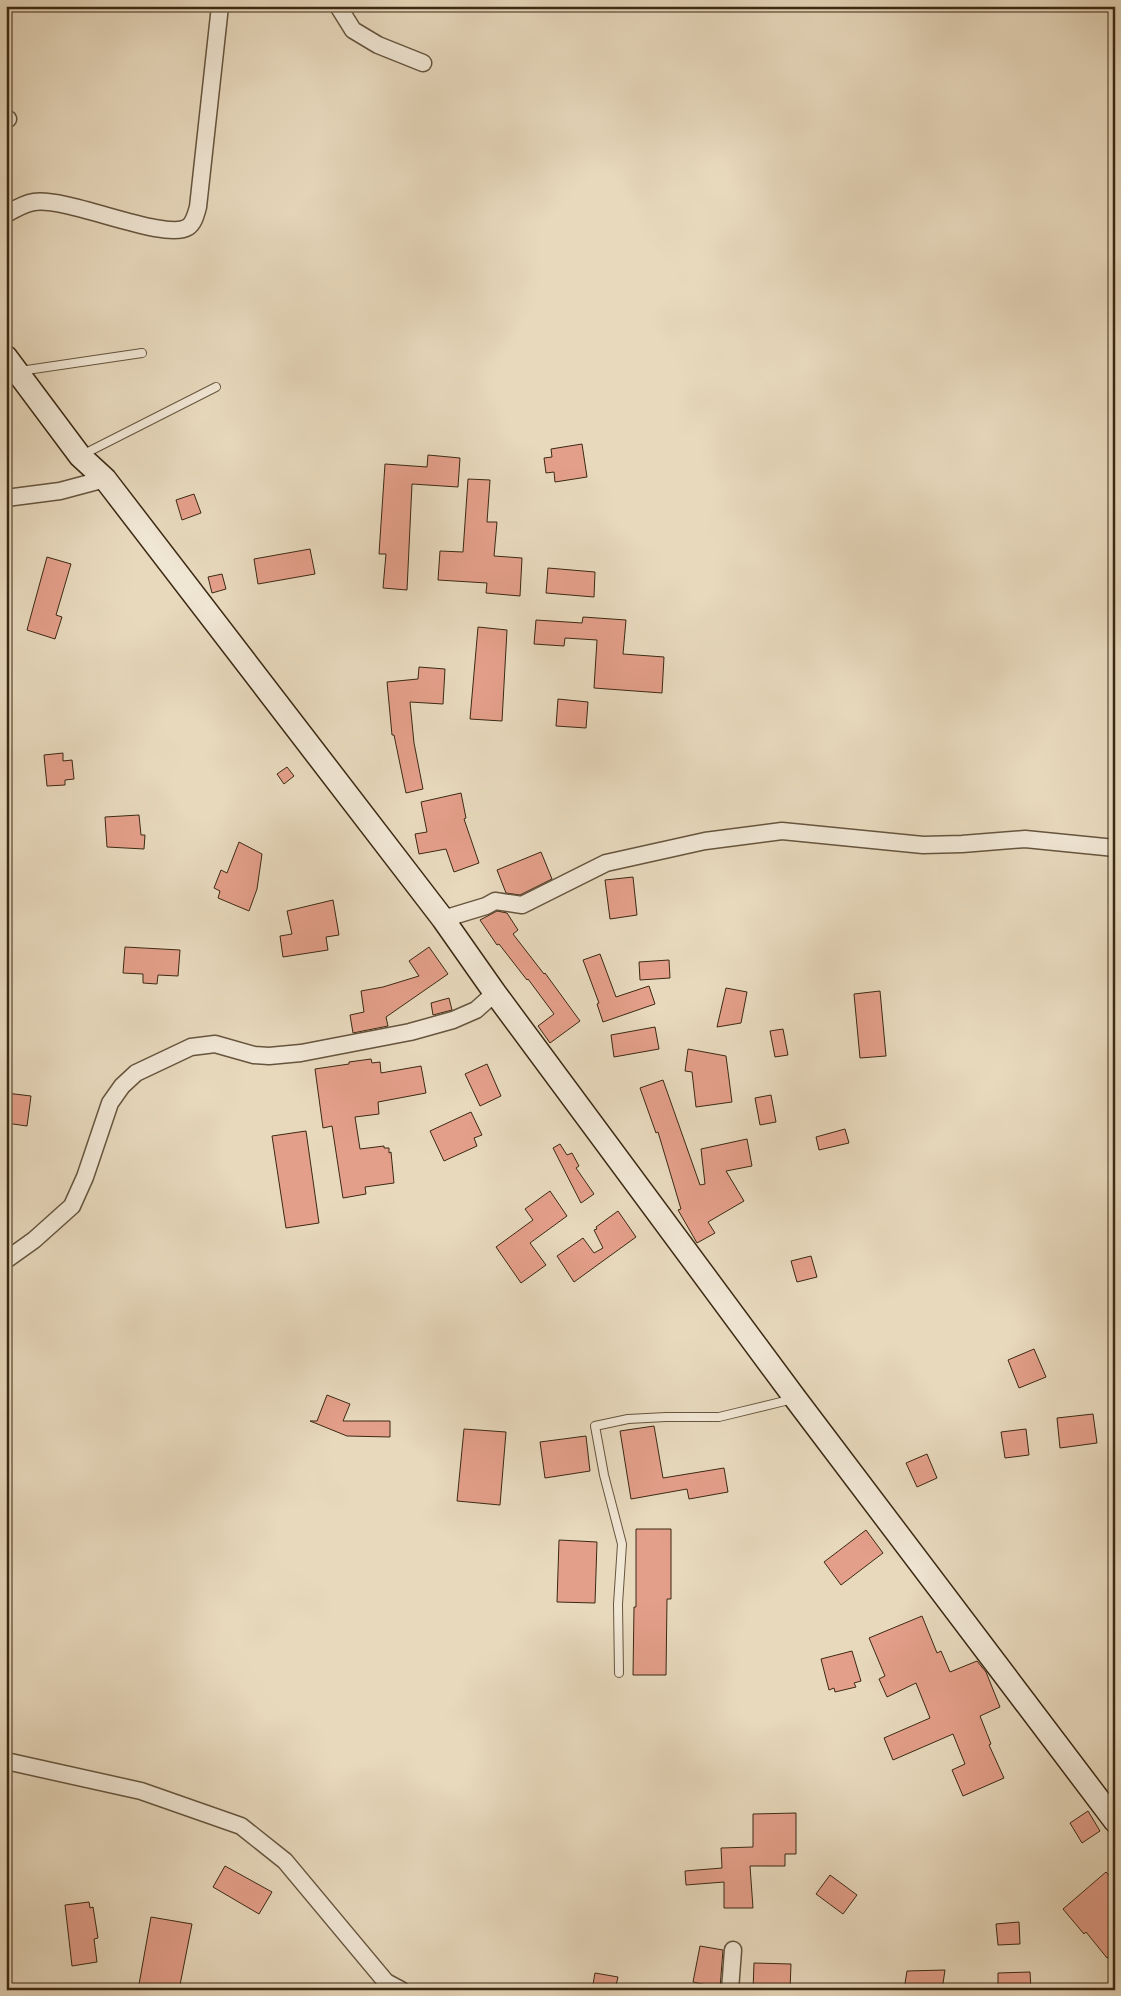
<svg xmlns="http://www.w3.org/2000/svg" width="1121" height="1996" font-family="'IM FELL Great Primer',serif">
<rect width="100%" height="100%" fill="#e8d9bd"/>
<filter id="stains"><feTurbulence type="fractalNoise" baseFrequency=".004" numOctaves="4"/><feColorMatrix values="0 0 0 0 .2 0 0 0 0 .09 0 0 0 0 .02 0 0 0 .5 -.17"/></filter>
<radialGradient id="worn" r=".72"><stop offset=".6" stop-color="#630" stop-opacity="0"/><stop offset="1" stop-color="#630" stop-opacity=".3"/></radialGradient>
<!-- building -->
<path fill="#e49f8a" stroke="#3b2913" d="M582,444l5,33 -32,5 -1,-10 -8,1 -2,-15 8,-1 -1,-8z
M428,455l32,3 -2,29 -46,-3 -5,106 -24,-2 3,-34h-7l6,-90 42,3z
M468,479l22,1 -3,42h10l-3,34 28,2 -2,38 -34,-3 1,-10 -49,-3 2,-29 23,1z
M194,494l7,19 -19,7 -6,-20z
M310,549l5,25 -57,10 -4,-25z
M47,557l24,7 -15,51 6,2 -7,22 -28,-9z
M548,568l47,4 -1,25 -48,-4z
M222,574l4,15 -14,4 -4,-16z
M583,617l43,3 -3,34 41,3 -2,36 -68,-5 3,-48 -32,-2 -1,8 -30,-2 2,-24 46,3z
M478,627l29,3 -5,91 -32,-2z
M419,667l26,2 -2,35 -33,-2 4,41 9,46 -17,4 -12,-58h-2l-5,-53 31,-3z
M558,699l30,3 -2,26 -30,-2z
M63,753v8l9,-1 2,19 -9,1v5l-18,1 -3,-31z
M287,767l7,9 -10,8 -7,-10z
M461,793l5,25 -2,1 15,44 -25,9 -8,-23 -27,5 -4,-20 12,-2 -6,-30z
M139,815l2,20h4l-1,14 -37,-2 -2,-30z
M239,842l23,12 -5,35 -8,22 -31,-13 2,-7 -6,-3 7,-18 6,3z
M541,852l11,27 -32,16 -14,-2 -9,-23z
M633,877l4,38 -27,4 -5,-39z
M333,900l6,35 -13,2 2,13 -45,7 -3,-21 12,-2 -5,-23z
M497,911l10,2 11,17 -5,4 31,40 1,-1 35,48 -30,22 -12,-17 16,-12 -26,-35 -1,1 -28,-36 -2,1 -17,-25z
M125,947l55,3 -2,26 -20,-1 -1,9 -14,-1v-9l-20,-1z
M429,947l19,27 -62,43 2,9 -35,7 -3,-18 14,-3 -3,-21 22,-4 36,-11 -10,-15z
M600,954l16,43 33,-11 6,18 -52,18 -6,-18 2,-1 -16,-43z
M669,960l1,18 -30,2 -1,-18z
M726,988l21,4 -6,31 -24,4z
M880,991l6,65 -26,2 -6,-64z
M449,998l3,12 -19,5 -2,-12z
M655,1027l4,22 -45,8 -3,-22z
M783,1029l5,26 -13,2 -5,-26z
M688,1049l38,7 6,46 -36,5 -4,-35 -7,-1z
M371,1059l1,4 8,-1 1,11 40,-7 5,27 -48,9 1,12 -24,3 5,32 24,-3v2h5v5l2,-1 3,31 -29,4 1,7 -23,4 -11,-72 -9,2 -8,-59 34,-5v-2z
M487,1064l14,32 -21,10 -15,-32z
M663,1080l37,105 5,-1 -4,-35 46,-10 5,27 -26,5 18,30 -36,21 7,11 -18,10 -19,-33 3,-1 -23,-77 -2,1 -16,-45z
M6,1093l25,3 -4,30 -21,-3z
M771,1095l5,27 -16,3 -5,-27z
M471,1112l11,23 -8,3 3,8 -33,15 -14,-30z
M845,1129l4,14 -30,7 -3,-13z
M306,1131l13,92 -33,5 -14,-92z
M560,1144l7,11 5,-2 7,13 -3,2 18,26 -13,9 -28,-55z
M550,1191l17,25 -37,27 16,22 -25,18 -25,-36 37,-27 -8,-11z
M618,1211l18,26 -62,45 -17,-26 26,-18 11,15 9,-5 -9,-18 3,-1 -1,-2z
M811,1256l6,21 -20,5 -6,-21z
M1034,1349l12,28 -27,11 -11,-28z
M327,1395l23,9 -7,17h47v16l-43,-1 -37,-15h7z
M1093,1414l4,29 -37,5 -3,-30z
M654,1426l9,52 61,-10 4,24 -39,7 -2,-10 -56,10 -11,-68z
M464,1429l42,3 -6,73 -43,-4z
M1026,1429l3,26 -24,3 -4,-26z
M586,1436l4,35 -45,7 -5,-36z
M927,1454l10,24 -20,9 -11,-24z
M636,1529h35v70h-4l-1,76h-33l1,-68h2z
M866,1530l17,23 -42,32 -17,-23z
M559,1540l38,2 -2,61 -38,-1z
M922,1616l15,37 4,-2 9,21 27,-11 9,11 14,35 -20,9 11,28 -2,1 15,33 -41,18 -11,-26 13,-6 -12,-30 -60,26 -9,-22 46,-20 -14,-35 -29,14 -8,-18 6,-3 -16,-38z
M852,1651l9,30 -7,2 2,4 -21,5 -1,-4 -5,2 -8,-31z
M1088,1811l12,20 -18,12 -12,-20z
M796,1813v41h-11v12h-35l3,42h-29v-26l-38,3 -1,-14 37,-3 -1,-20 32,-1v-33z
M225,1866l47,26 -13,22 -46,-27z
M1106,1872l9,10v70l-8,6 -21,-26 -2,2 -21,-25z
M830,1875l27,20 -14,19 -27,-20z
M89,1902l1,6 3,-1 5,31 -4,1 3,23 -25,4 -7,-61z
M151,1917l41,7 -13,66h-41z
M1019,1922l1,22 -22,1 -2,-21z
M700,1946l23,4 -3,38 -27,-6z
M754,1963l37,1 -1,26h-37z
M945,1970l-3,20h-38l3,-19z
M1030,1972l1,18h-33v-17z
M595,1973l23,4 -3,13h-23z"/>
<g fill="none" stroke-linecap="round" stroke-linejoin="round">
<defs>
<path id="lane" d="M20,371l122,-18
M82,455l134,-68
M619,1673l-1,-69 4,-60 -18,-69 -9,-49 33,-7 38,-2h53l74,-18"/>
<path id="street" d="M338,6l15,24 25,15 45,18
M6,118l2,1
M6,214c7,-4 20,-11 28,-12 35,-5 131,40 154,25 6,-4 8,-13 10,-20l22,-201
M6,498l54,-7 45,-12
M443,919l43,-13 9,-5 27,4 84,-42 99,-22 77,-10 141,14 39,-1 63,-5 90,9
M6,1260l28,-20 38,-34 13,-29 25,-74 12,-17 14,-13 55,-26 24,-3 39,11 15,1 32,-3 109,-21 43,-12 23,-10 19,-17
M6,1761l135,30 100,35 44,35 101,121 15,8
M730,1990l3,-40"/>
<path id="secondary" d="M6,357l74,99 25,23 338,440 52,74 300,405 320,423"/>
</defs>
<!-- lane casing -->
<use href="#lane" stroke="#66553e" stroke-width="10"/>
<!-- street casing -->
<use href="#street" stroke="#66553e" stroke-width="19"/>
<!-- secondary casing -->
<use href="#secondary" stroke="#3b2913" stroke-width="25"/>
<!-- lane -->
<use href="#lane" stroke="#f0e6d4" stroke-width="8"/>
<!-- street -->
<use href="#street" stroke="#f0e6d4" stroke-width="16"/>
<!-- secondary -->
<use href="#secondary" stroke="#f0e6d4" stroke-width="22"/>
</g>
<!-- margin -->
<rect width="1121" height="1996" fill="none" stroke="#e8d9bd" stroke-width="25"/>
<rect x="8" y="8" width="1106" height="1981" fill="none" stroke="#3b2913" stroke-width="2.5"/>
<rect x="12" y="12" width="1096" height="1971" fill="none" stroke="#3b2913"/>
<rect width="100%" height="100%" filter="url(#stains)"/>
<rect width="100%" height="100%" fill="url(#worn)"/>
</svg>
